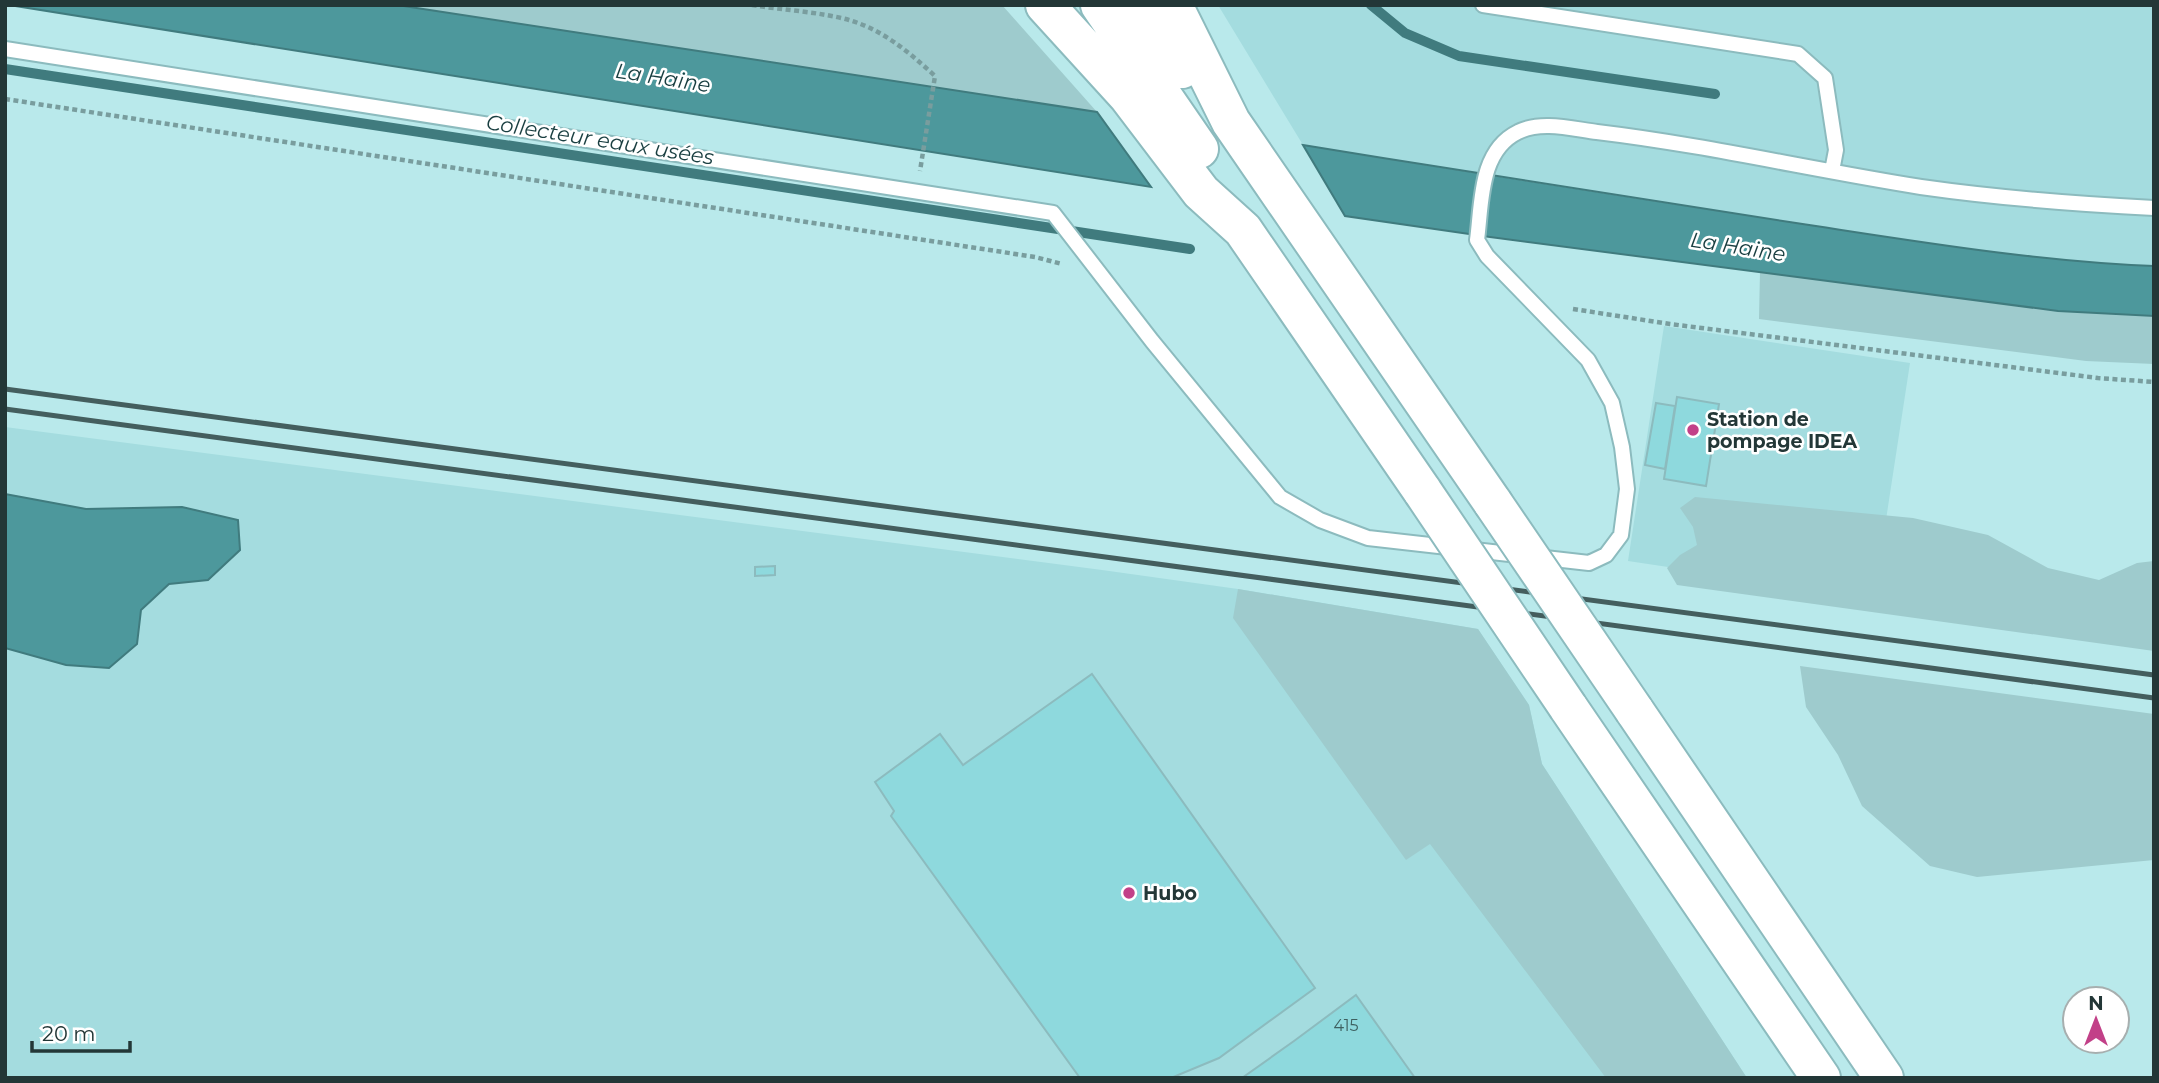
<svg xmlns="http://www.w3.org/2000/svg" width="2159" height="1083" font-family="Montserrat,sans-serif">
<rect width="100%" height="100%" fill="#b9e9eb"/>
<!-- built -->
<path fill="#a4dcdf" d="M1218,5h936v261l-74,-3 -130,-17 -389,-59 -258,-42z
M1664,326l246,37 -36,235 -246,-37z
M5,427l1097,143 136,19 240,40 51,76 13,59 205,314h-1742z"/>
<!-- green -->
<path fill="#9ecbcd" d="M397,5h605l95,107z
M1760,272l298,39 96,5v48l-68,-3 -327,-42z
M1695,497l218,21 75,17 60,33 51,12 38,-17 17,-2v90l-477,-66 -10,-17 13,-13 17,-10 -4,-18 -13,-19z
M1238,589l240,40 51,76 13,59 205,314h-141l-176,-234 -24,16 -173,-242z
M1800,666l354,48v146l-177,17 -47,-11 -68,-60 -24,-51 -32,-48z"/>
<!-- water -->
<path fill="#4d989c" stroke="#407b7e" stroke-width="2" d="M9,5h388l700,107 54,75z
M1303,145c164,27 328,53 493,78 119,18 237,38 358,43v50l-96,-5 -568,-74 -145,-21z
M5,494l81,15 96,-2 56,13 2,30 -32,30 -39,4 -28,26 -4,34 -28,24 -43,-3 -61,-17z"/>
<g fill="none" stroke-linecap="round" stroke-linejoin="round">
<!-- stream -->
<path stroke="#407b7e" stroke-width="10" d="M1371,5l34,28 54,23 256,38
M5,69l1185,180"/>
</g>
<!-- building -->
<path fill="#8ed9dd" stroke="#8cbbbe" stroke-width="2" d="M1677,397l42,7 -13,82 -42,-7z
M1656,403l19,3 -10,63 -20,-4z
M775,566v9l-20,1v-9z
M1092,674l223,314 -96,70 -48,20h-91l-189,-262 3,-5 -19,-29 65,-48 23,31z
M1356,995l59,83h-173l52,-37z"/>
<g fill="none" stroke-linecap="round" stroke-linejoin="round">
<defs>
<path id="service" d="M1483,5l315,49 27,24 11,72 -4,21
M5,49l1048,164 99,128 128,156 40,23 48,18 221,25 17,-8 15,-20 6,-46 -5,-42 -10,-44 -24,-43 -101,-104 -10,-16c5,-37 2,-89 41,-108 23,-12 55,-3 79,0 109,13 216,38 324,55 77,11 155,17 233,21"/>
<path id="motorway" d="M1045,5l83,91 73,96 42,38 180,262
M1100,5l99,144
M1139,5l43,64
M1173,5l58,117 262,381
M1568,707l253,371
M1634,710l250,368"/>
</defs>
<!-- service casing -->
<use href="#service" stroke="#8cbbbe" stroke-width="18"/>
<!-- motorway casing -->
<use href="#motorway" stroke="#8cbbbe" stroke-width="42"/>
<!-- path -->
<path stroke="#799d9e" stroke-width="4.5" stroke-dasharray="5 3.5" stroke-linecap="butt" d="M752,5c30,5 69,7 97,15 34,10 60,32 86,56l-15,95
M5,99l1030,158 27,7
M1573,309l97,15 428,54 56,4"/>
<!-- service -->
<use href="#service" stroke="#fff" stroke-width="14"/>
<!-- motorway -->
<use href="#motorway" stroke="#fff" stroke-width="38"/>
<!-- rail -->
<path stroke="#445e5e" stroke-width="5" d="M5,389l2149,286
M5,409l2149,289"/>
<defs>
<path id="motorway-bridge" d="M1423,492l145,215
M1493,503l141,207"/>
</defs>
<!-- motorway-bridge casing -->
<use href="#motorway-bridge" stroke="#8cbbbe" stroke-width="42" stroke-linecap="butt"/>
<!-- motorway-bridge -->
<use href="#motorway-bridge" stroke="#fff" stroke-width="38"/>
</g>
<!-- markers -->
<g fill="#c24088" stroke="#fff" stroke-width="2.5">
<circle cx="1693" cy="430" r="7"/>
<circle cx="1129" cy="893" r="7"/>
</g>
<g text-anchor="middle" stroke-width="5" stroke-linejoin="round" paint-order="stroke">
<!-- number labels -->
<g font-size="16" fill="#3e6060">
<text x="1346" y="1031">415</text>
</g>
<!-- poi labels -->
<g font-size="19" font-weight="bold" fill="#233737" stroke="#fff" text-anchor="start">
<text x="1707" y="426">Station de<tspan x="1707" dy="22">pompage IDEA</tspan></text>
<text x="1143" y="900">Hubo</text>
</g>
<!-- water labels -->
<g font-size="21" font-style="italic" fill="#193e40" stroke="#fff">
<text transform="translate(663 78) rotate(9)" y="7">La Haine</text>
<text transform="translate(600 140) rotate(9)" y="7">Collecteur eaux usées</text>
<text transform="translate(1738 247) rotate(9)" y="7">La Haine</text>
</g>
</g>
<!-- border -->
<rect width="2159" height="1083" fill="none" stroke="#233737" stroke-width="14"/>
<!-- north arrow -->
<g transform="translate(2096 1020)"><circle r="33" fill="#ffffff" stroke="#a7afaf" stroke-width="2"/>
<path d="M0-5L12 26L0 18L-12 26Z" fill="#c24088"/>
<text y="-10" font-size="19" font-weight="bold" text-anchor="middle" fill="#233737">N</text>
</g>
<!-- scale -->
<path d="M32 1041v10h98v-10" fill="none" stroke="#233737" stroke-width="3.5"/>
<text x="42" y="1041" font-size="21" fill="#233737" stroke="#ffffff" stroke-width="5" paint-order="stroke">20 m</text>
</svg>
